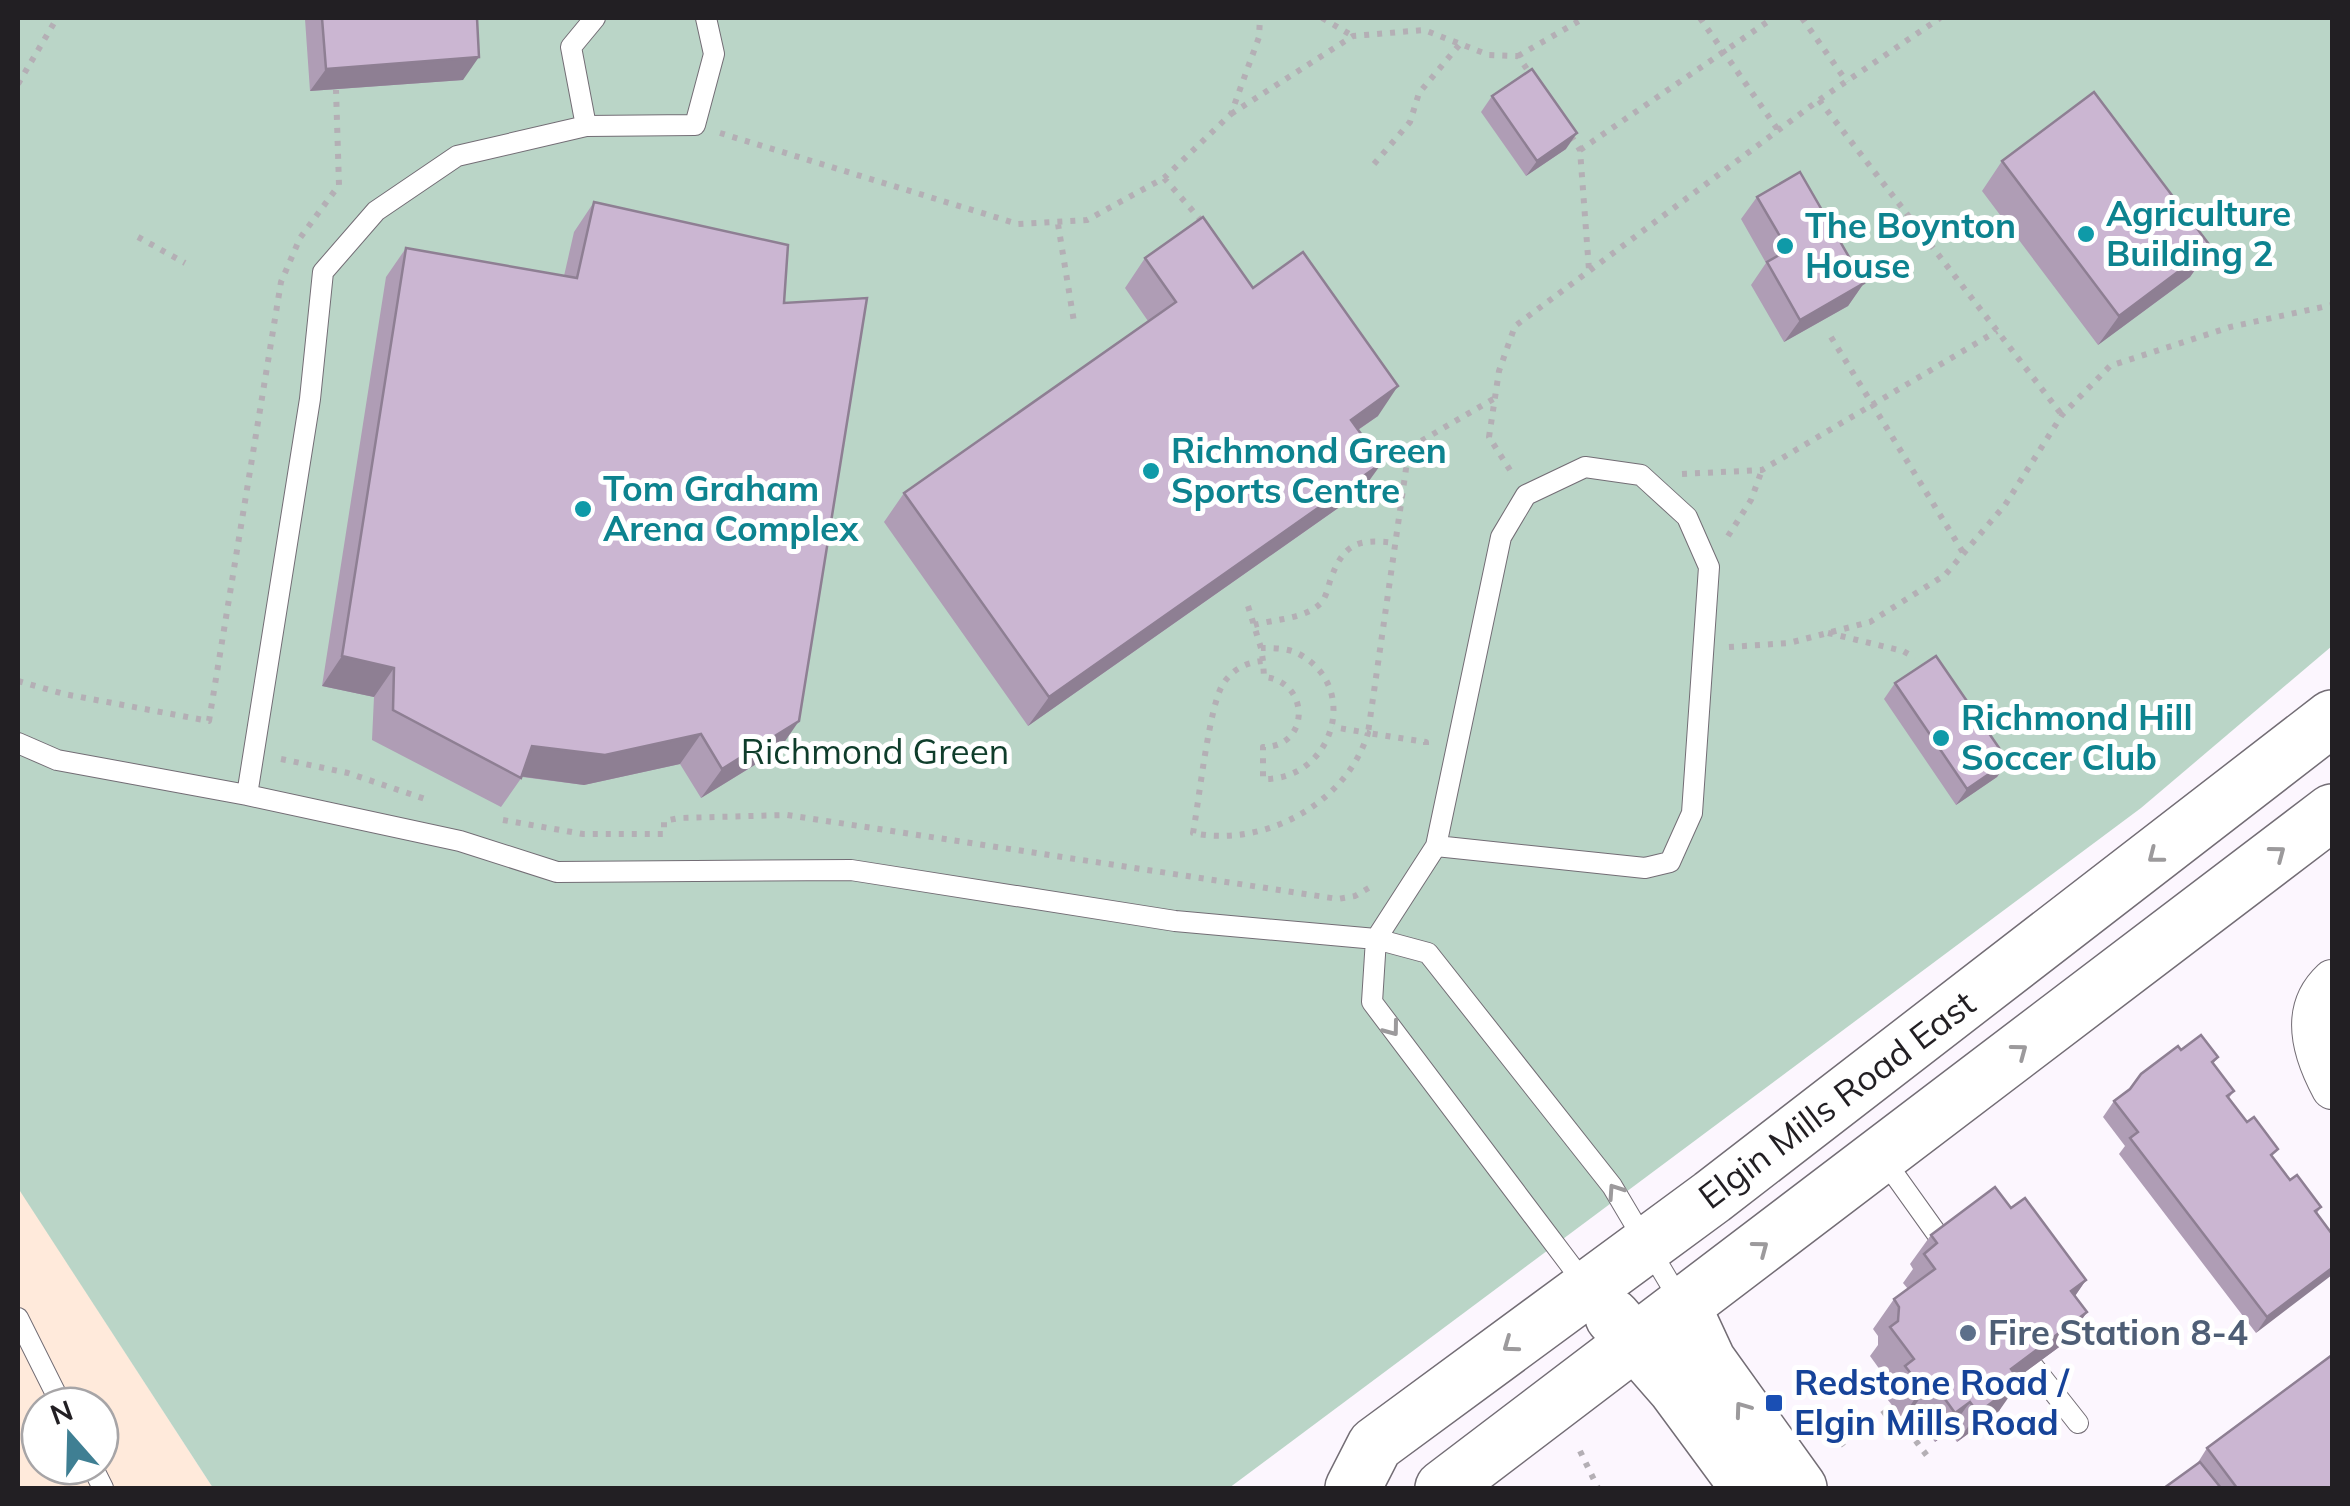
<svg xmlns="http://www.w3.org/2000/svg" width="2350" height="1506" font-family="Mulish,sans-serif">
<rect width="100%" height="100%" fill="#fcf6fe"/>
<!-- industrial -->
<path fill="#ffeadb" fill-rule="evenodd" d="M18,1187l195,301h-195zM40,1406h60v60h-60z"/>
<!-- green -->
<path fill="#bad5c7" d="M18,18h2314v628l-191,162 -912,680h-1016l-195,-300z"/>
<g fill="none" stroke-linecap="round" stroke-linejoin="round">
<defs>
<path id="lane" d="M586,126l-15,-79 24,-29
M18,743l39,17 190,35 213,46 97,31 294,-2 324,51 201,18 52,14 184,233 70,118
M247,795l63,-396 13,-127 53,-61 81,-55 129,-30 109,-1 19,-71 -8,-36
M1436,846l209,22 25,-6 22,-49 17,-246 -22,-50 -46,-42 -56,-8 -59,28 -25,42 -65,309 -60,93 -4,63 215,285
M1882,1157l60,84
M18,1318l44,88
M2033,1366l45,57
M92,1466l11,22"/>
<path id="street" d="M2332,980c-33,31 -19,74 0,109"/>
<path id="secondary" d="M1682,1305l26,56 91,127
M1613,1317l63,72 73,99
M1353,1488l22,-43 337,-248 620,-479
M1443,1488l889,-676"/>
</defs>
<!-- lane casing -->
<use href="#lane" stroke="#736d75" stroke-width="22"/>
<!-- street casing -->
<use href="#street" stroke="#736d75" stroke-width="42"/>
<!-- secondary casing -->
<use href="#secondary" stroke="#736d75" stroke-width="58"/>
<!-- path -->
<path stroke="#b4afb5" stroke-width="6" stroke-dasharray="5 8" stroke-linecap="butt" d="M1322,18l31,18
M1700,18l78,112
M1802,18l45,64
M1518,56l66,-38
M18,84l39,-66
M1819,100l243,315
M1231,114l122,-78 71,-6 65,25 29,1 13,19
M720,133l298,91 69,-4 77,-42 67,-64 28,-77 1,-19
M1571,136l9,14 9,120
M1580,150l193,-132
M1374,164l36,-42 9,-29 41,-49
M1164,178l42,48
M1058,224l16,98
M138,237l47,26
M1831,337l133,217
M1510,470l-21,-33 10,-66 16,-45 304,-226 121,-82
M1682,474l80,-4 235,-139
M1728,536l23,-36 11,-30
M1248,606l13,42
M1254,625c21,-6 51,-6 67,-22 5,-6 7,-15 9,-22 13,-37 27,-43 65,-38
M1828,633l75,18 12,7
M1729,647l60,-4 81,-21 75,-47 60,-70 57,-90 48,-49 120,-39 102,-22
M1263,661l-2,-13c12,0 27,0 38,6 63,34 33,127 -36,125v-32c48,0 47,-66 1,-70l-1,-16c-17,1 -31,9 -40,23 -14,22 -24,117 -30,149 71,15 154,-30 175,-100l-35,-6
M18,681l46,13 145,27 72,-439 19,-44 39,-53 -3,-95
M1426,745v-3l-58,-9 41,-285 86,-50
M281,759l67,14 80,27
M503,820l80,14h81v-13l15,-3 108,-3 551,84 17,-3 17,-10
M1840,1445l51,-37 37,49
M1580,1451l18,37"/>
<!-- lane -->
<use href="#lane" stroke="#fff" stroke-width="20"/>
<!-- street -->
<use href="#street" stroke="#fff" stroke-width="40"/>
<!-- secondary -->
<use href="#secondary" stroke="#fff" stroke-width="55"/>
</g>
<!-- wall -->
<path fill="#af9db5" d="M306,18h171l-14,62 -153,11 -5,-72z
M1492,96l74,53 -40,27 -45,-64z
M2002,161l209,86 -21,30 -92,68 -116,-154z
M1757,197l107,86 -16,23 -64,36 -33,-57 15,-22 -25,-44z
M594,202l190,101 -5,447 -78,48 -21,-34 -96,21 -62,-8 -21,30 -129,-67 2,-43 -52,-11 64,-409 20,-29 158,28 10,-44z
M1145,258l108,30 125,128 -20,14 3,62 -333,234 -144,-204 20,-29 244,-172 -23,-33z
M1895,683l113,78 -11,16 -41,28 -72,-106z
M2181,1050l37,7 -5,7 21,27 -5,7 61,82 31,27 -4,6 15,21 -76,99 -137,-179 6,-8 -22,-29 11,-16z
M2011,1208l75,72 -11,16 12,16 -21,30 -49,36 -18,33 -42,31 -8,-11 -14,11 -24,-31 -9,7 -18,-23 7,-10 -21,-29 8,-11v-9l-5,-7 21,-30 14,-10 -5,-6 10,-14 -3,-5 21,-29z
M2207,1448l125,40h-168l33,-24z"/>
<!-- shaded-wall -->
<path fill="#8e7f93" d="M479,57l-16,23 -153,11 16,-22z
M1577,133l-11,16 -40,27 11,-15z
M2211,247l-21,30 -92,68 21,-29z
M1864,283l-16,23 -64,36 16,-22z
M1398,386l-20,30 -48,33 21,-29z
M1382,463l-21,29 -333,234 21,-29z
M342,656l52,12 -20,29 -52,-11z
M799,721l-20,29 -78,48 21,-29z
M701,734l-21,30 -96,21 -66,-9 14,-30z
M2008,761l-11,16 -41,28 11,-16z
M2332,1268v7l-76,58 11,-16z
M2086,1280l-20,29 5,-18z
M2087,1312l-21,30 -76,56 21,-29z
M1932,1381l-21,30 -9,7 20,-30z
M2020,1381l-21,30 -42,31 21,-29z
M1970,1402l-21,29 -14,11 20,-29z"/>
<!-- building -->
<path fill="#cbb6d2" stroke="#8e7f93" stroke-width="2.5" d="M322,18h155l2,39 -153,12z
M1532,69l45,64 -40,28 -45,-65z
M2094,92l117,155 -92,69 -117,-155z
M1800,172l64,111 -64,37 -33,-58 21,-12 -31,-53z
M594,202l194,43 -4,58 83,-5 -68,423 -77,48 -21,-35 -96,21 -73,-9 -11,32 -128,-68 1,-42 -52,-12 64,-408 171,30z
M1203,217l50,71 50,-36 95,134 -47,34 31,43 -333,234 -145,-204 272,-191 -31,-44z
M1936,656l72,105 -41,28 -72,-106z
M2201,1035l17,22 -6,5 22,29 -7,5 20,26 7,-5 24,32 -7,6 19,25 7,-5 24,32 -6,4 17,23v34l-65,49 -137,-179 8,-6 -24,-31 16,-12 11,-15 37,-28 3,4z
M1995,1187l16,21 14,-10 61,82 -15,11 16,21 -76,57 9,12 -42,32 -8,-11 -15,11 -23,-32 -10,7 -17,-22 9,-7 -24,-32 8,-6 1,-14 -5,-8 41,-30 -11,-15 13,-11 -6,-8z
M2332,1355v133h-95l-30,-40z
M2200,1462l21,26h-57z"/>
<!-- one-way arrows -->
<defs><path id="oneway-chevron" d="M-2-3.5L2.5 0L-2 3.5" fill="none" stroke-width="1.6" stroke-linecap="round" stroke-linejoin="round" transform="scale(2.5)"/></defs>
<g stroke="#9c9a9c">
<use href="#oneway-chevron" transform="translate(2278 853) rotate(-37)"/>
<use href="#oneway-chevron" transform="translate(2155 856) rotate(142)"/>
<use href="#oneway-chevron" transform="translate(1392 1029) rotate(53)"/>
<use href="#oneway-chevron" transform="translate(2020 1051) rotate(-37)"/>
<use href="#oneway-chevron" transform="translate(1615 1191) rotate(-124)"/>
<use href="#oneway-chevron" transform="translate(1761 1248) rotate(-37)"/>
<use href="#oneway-chevron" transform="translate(1510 1345) rotate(144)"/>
<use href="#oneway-chevron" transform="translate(1742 1409) rotate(-126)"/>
</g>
<!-- markers -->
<g fill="#0f9aa8" stroke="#fff" stroke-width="4">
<circle cx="2086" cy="234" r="10"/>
<circle cx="1785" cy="246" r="10"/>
<circle cx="1151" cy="471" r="10"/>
<circle cx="583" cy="509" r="10"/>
<circle cx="1941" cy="738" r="10"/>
</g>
<circle fill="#5c6f8a" stroke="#fff" stroke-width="4" cx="1968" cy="1333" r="10"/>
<rect fill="#1a4fb4" stroke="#fff" stroke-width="4" x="1764" y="1393" width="20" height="20" rx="5"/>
<g text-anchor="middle" stroke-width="10" stroke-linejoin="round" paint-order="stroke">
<!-- culture labels -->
<g font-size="35" font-weight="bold" fill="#0d838f" stroke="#fff" text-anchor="start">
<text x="2106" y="226">Agriculture<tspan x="2106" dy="40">Building 2</tspan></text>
<text x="1805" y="238">The Boynton<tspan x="1805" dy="40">House</tspan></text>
<text x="1171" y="463">Richmond Green<tspan x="1171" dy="40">Sports Centre</tspan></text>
<text x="603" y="501">Tom Graham<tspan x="603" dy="40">Arena Complex</tspan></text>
<text x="1961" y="730">Richmond Hill<tspan x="1961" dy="40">Soccer Club</tspan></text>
</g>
<!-- park labels -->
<g font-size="35" fill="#0f3d2b" stroke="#fff">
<text x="875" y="764">Richmond Green</text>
</g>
<!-- street labels -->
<g font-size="35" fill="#221f23" stroke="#fff">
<text transform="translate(1837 1100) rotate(-37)" y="12">Elgin Mills Road East</text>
</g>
<!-- service labels -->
<g font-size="35" font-weight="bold" fill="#4e5e75" stroke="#fff" text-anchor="start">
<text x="1988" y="1345">Fire Station 8-4</text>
</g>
<!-- transit labels -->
<g font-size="35" font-weight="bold" fill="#164399" stroke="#fff" text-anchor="start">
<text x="1794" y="1395">Redstone Road /<tspan x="1794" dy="40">Elgin Mills Road</tspan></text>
</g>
</g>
<!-- border -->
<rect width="2350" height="1506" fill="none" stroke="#221f23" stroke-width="40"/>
<!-- north arrow -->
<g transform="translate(70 1436) rotate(340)"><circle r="48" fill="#ffffff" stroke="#a7a5a7" stroke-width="2.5"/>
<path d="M0-8L18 38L0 25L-18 38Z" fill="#3f7f93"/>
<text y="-15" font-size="28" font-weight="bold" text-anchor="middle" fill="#221f23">N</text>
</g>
</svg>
